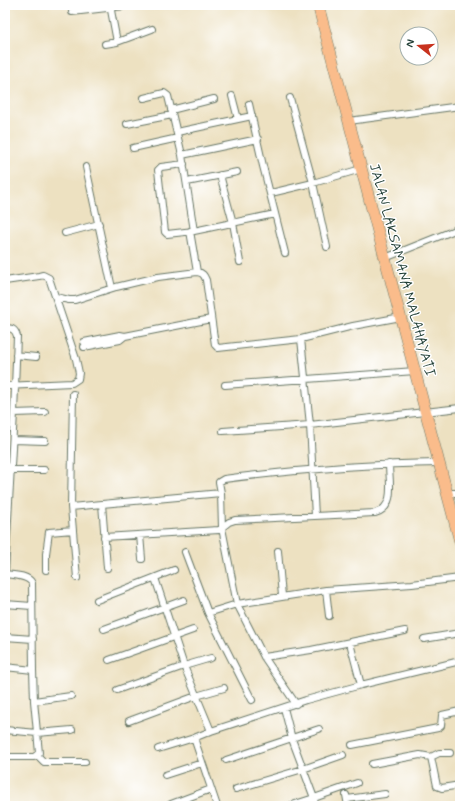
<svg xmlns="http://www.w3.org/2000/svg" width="465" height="811" font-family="Mynerve,sans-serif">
<rect width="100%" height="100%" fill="#fff"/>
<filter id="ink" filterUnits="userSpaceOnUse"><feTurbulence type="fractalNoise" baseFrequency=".025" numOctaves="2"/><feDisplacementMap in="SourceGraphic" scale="8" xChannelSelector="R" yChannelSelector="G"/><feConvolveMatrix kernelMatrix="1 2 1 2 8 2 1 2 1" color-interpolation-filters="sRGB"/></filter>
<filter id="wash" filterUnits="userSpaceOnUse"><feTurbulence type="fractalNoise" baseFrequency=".012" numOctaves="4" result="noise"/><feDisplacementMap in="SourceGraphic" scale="16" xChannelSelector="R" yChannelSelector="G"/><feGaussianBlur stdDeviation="0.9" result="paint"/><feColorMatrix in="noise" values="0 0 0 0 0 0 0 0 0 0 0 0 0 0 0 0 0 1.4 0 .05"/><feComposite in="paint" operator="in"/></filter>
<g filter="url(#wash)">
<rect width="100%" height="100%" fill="#ede1c1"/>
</g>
<g filter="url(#ink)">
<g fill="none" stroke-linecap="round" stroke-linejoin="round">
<defs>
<path id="street" d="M110,5l7,37
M72,12l61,-7
M105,44l12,-2 35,-13
M232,96l6,23
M144,98l20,-5 4,3 14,59 12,76
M290,98l23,85 14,64
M249,104l14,62 22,87
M171,110l43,-11
M349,121l111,-15
M127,124l45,-9
M177,132l75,-16
M133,148l45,-10
M182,155l76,-16
M184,164l-23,3 -3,3 7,62 2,2 27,-3 81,-17
M86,167l26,121
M220,175l13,48 7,39
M187,182l50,-10
M271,193l42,-10 48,-14
M190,231l7,41
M65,233l34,-9
M385,258l75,-30
M5,281l34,-5 4,-1 6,3 27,81 3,14 -1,6 -6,4 -67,3
M56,297l13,3h6l41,-13 42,-10 39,-5c6,1 7,3 9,8l9,65 3,3 83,-9 52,-13 48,-9
M5,328c7,0 10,1 12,8l-3,77 -9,160
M301,339l9,86 5,91
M84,342l36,-7 5,1
M84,347l36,-7 5,-4 86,-17
M16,355l20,2
M225,385l190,-14
M73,394l-2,113 6,71
M14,413l31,-1
M223,431l87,-6 150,-17
M13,440l32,1
M11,470h33
M221,493l-2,-11 5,-3c71,-9 143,-15 215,-16
M447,493h13
M71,507l31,-3
M140,535l2,24
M104,537l115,-7 10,-8 6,-2 140,-7c21,-5 14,-32 14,-49
M278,551l4,45
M185,552l23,61 29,-9 27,53 32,47
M107,568l-5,-64 119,-11 1,35 15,76 89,-14 86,-6 48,-6
M46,570v-16l3,-22 24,-2
M5,574c8,1 23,1 27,9l1,87 -28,-3
M155,578l29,88 27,65 -17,7 23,68
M326,590l3,26
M97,600l77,-30
M5,604l27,2
M208,613l44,87
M104,629l80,-29
M5,637l28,2
M424,639l36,-6
M350,643l11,42
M264,657l47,-7 94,-19
M109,660l84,-30
M117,690l67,-24 27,-8
M34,701l37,-5
M284,708l8,31 22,59 1,8
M129,721l67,-25 28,-8
M5,730l32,3 35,-3
M211,731l95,-31 55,-15 99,-24
M352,745l86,-17 3,-2 1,-11 18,-4
M158,749l36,-11
M37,755l7,7h41
M5,757h29l5,-4 -5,-52 -1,-31
M431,757l6,29 5,2 18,-3
M226,760l93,-31
M372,764l48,-9 11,2 8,-4h11
M165,775l37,-12
M236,789l67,-20 40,-14
M346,795l2,11
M347,799l38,-5
M171,804l40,-15
M289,806l25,-8 43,-15"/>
<path id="highway" d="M318,5l142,537"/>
</defs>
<!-- street casing -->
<use href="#street" stroke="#677665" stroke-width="8"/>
<!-- highway casing -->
<use href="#highway" stroke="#677665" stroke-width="12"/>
<!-- street -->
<use href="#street" stroke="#fff" stroke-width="6"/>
<!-- highway -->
<use href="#highway" stroke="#fabc8b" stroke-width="11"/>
</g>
</g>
<g text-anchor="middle" stroke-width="3" stroke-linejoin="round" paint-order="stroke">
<!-- street labels -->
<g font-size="14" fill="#1f3d34" stroke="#fff">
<text transform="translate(403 270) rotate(75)" y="5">JALAN LAKSAMANA MALAHAYATI</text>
</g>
</g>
<!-- margin -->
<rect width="465" height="811" fill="none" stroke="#fff" stroke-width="20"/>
<!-- north arrow -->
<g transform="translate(419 46) rotate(287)"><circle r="19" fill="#ffffff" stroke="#a5b1ae"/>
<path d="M0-3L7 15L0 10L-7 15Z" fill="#c8321e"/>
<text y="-6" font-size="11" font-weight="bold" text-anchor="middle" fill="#1f3d34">N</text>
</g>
</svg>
